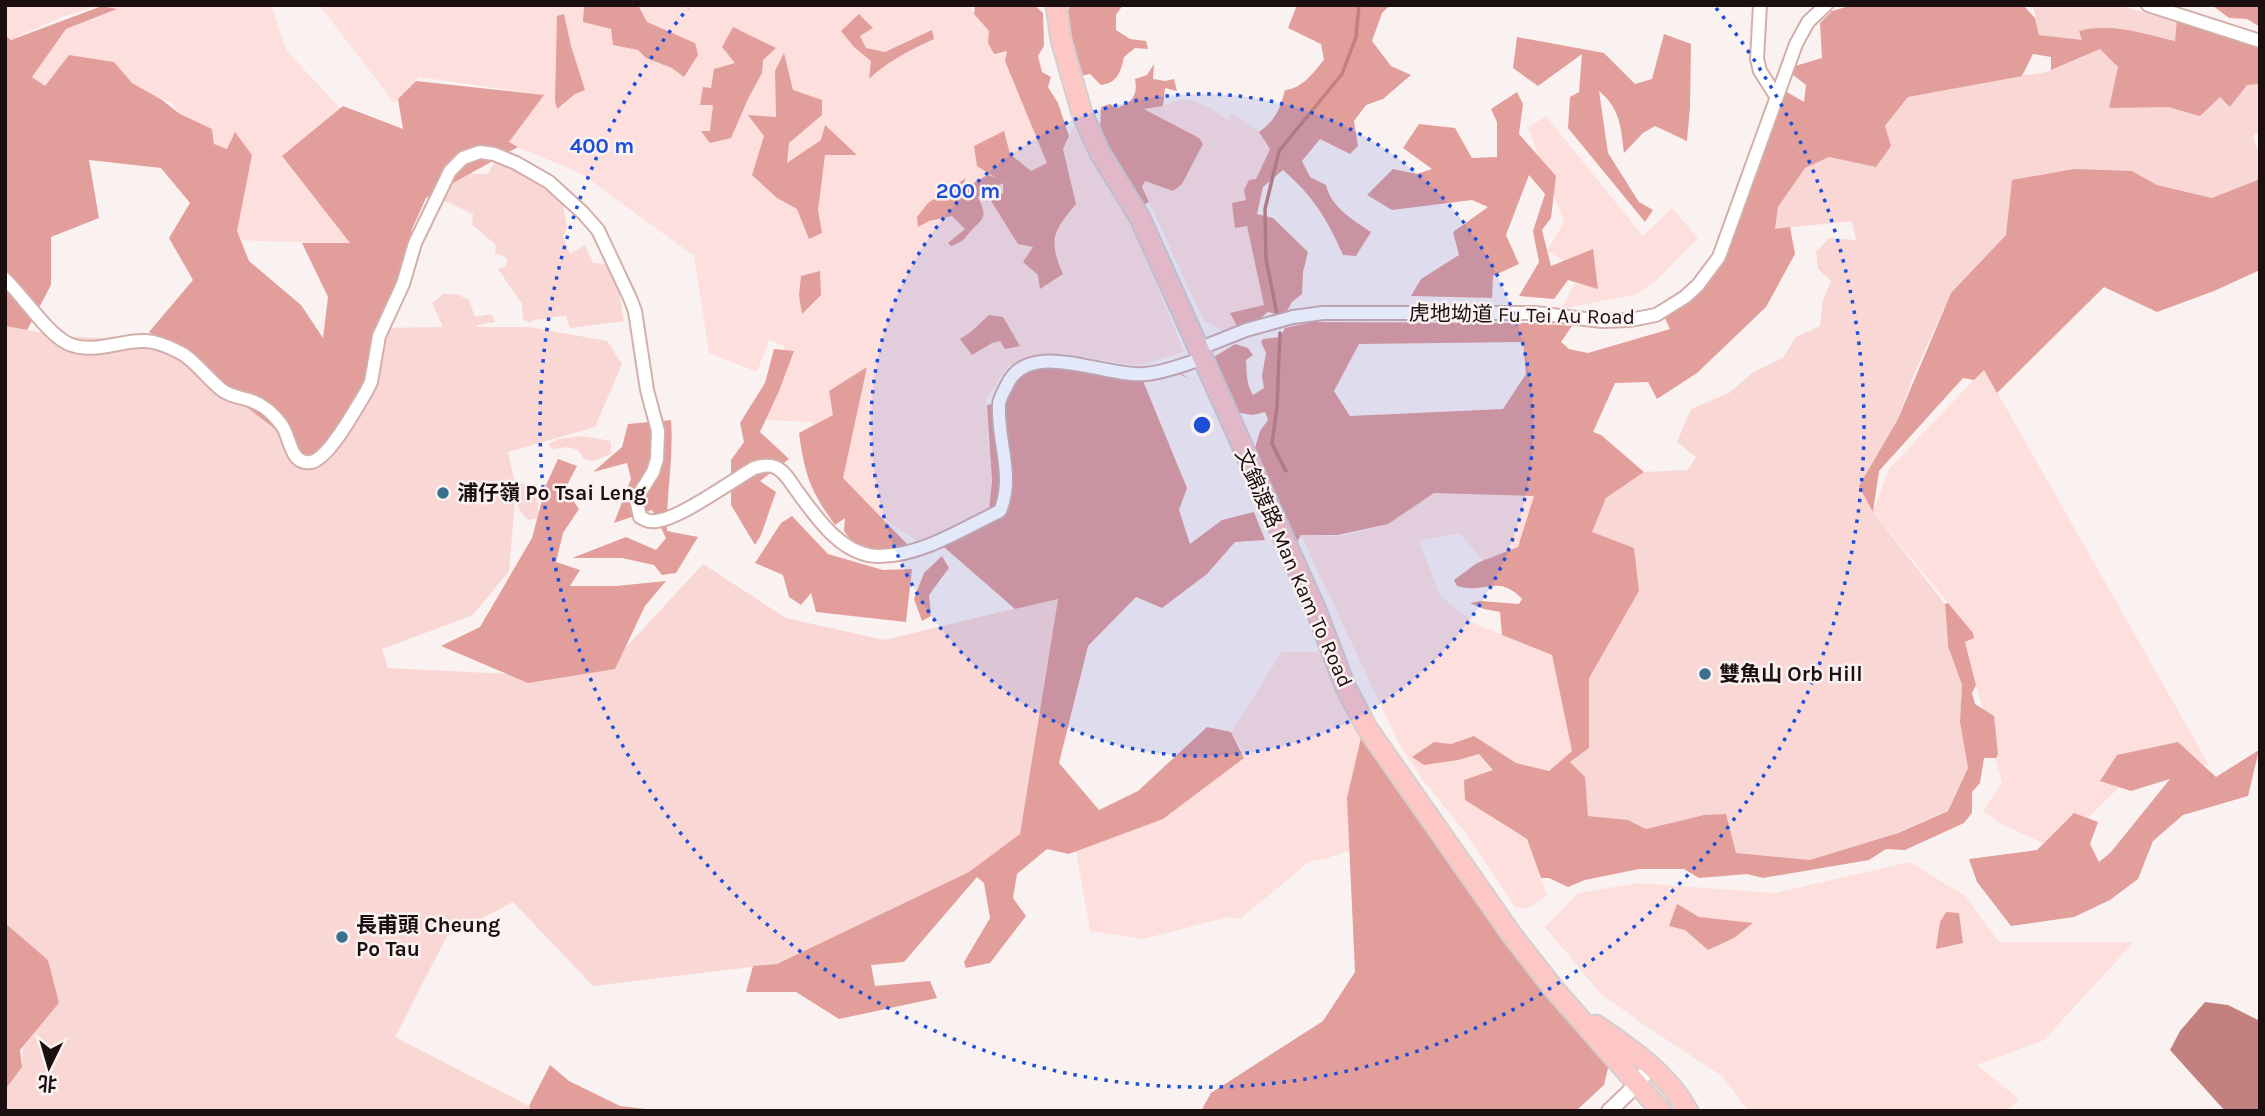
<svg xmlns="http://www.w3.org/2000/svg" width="2265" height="1116" font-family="Karla,'Noto Sans SC',sans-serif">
<rect width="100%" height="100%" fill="#faf2f1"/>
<!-- built -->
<path fill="#fde0de" d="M5,5h266l15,45 55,59 -59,47 69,88 -115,-4 9,-83 -10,-24 -7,16 -13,-1 -3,-19 -28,-10 -13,-17 -40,-13 -86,-3 -17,-12 38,-45 49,-19 -18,-4 -35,11 -52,23 -5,-6z
M970,5l4,9 33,36 43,112 -19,9 -21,-17 -7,28v11l-12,8 62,50 6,-27 16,-20 -12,-55 12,-25 62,112 47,116 -47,14 -75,-13 -54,13 -22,34 6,81 -3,30 -69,32 -99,-67 6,-38 -15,-16 -51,-2 24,-74 -16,-6 -12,32 -48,-19 -15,-97 -112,-82 -74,-31 35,-48 -124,-18 -25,26 -74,-97z
M1179,100h12l20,8 16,12 5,-7 27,19 11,17 -24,51 -13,3 14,23 17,79 -30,7 3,14 -11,6 -22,-11 -62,-134 4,-6 27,10 10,-9 20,-38 -60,-36 19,-2z
M1546,116l97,120 29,-28 26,30 -41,42 -20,14 -76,15 21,-38 -35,-20 17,-29 -36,-94z
M1984,369l225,396 -73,6 -80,78 -55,-25 -18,-13 19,-28 -44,-168 -85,-103 16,-43z
M1433,493h72l59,5 -46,49 -34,14 -25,-28 -40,8 21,55 36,28 76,31 20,96 -25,22 -82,27 62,39 20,56 -20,14 -12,-2 -48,-72 -45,-56 -24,-37 -97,-207 41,1 46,-12z
M1282,652h33l13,6 56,124 1,58 -61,19 -14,2 -70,58 -11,-2 -86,22 -53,-8 -14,-80 91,-41 76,-60 -12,-18z
M1910,862l55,34 34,46h135l-90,98 -67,25 42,34 -13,12h-258l-26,-35 -78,-51 -44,-32 -55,-66 33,-34 60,-10 137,10z"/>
<!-- green -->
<path fill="#f8d7d5" d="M2033,5h85l59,17 -1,19c-31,-7 -65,-19 -96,-10l3,10 -44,-6z
M2100,49l19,18 -10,41 52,-3 39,10 20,-18 12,9 12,-21 16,-1v47l-7,5 7,21v22l-48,19 -55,-13 -25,-14 -126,64 -55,58 -37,81 -17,47 -35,66 11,25 72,92 2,38 15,43 -2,37 8,46 -20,42 -56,25 -81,25 -41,-2 -35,-5 -31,-38 -58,14 -18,-9 -40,-4 -20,-52 19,-16 -2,-72 49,-128 -43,-16 15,-34 38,-26 44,-2 8,-13 -19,-15 14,-33 38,-16 24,-21 30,-14 13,-21 24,-11 3,-26 8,-19 -13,-12 -2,-17 13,-14 27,2 -4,-19 -77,8 3,-22 27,-39 24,-11 47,10 9,-40 23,-30 77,-16 62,-9z
M496,159l32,15 34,26 5,28 -4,8 7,18 15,-9 8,18 18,1 7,22 6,35 -54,7 -4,-12c-12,-1 -20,5 -31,3l-5,4 -7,-4 -1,-15 -24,-35 8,-3 1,-8 -12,-5 1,-8 -24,-20 1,-11 -32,-15 13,-26 34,1z
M443,294h14l12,6 6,17 16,-3 4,8 -17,3 -1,2h52l78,14 15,23 -27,63 -87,25 8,36 5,-5 12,4 5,17v14l-10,2 -8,-9 -5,-12 -6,72 -36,44 -91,34 6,19 121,6 108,-17 86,-93 83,54 98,22 174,-42 -38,236 -46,36 -197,94 -184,22 -80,-84 -66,34 -52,101 134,69 2,5h-526v-20l17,-28 1,-16 36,-44 -11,-43 -43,-37v-597l53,10 87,4 14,4 88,55 63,63 46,-55 26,-79 61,-1 -11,-24z
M582,436l29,5v13l-18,7 -9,-2 -6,-9 -10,-3 -16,2 -4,-5 11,-5z"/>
<!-- forest -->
<path fill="#e29e9b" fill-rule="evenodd" d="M584,5h54l9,17 48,21 3,12 -14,22 -12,-9 -26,-10 -8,-8 -25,-5 -2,-16 -28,-7z
M975,5h59l9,8 1,33 -6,10 4,16 9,5 -3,10 10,16 11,33 -6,13 13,55c-23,27 -28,36 -13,70l-23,15 -2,-14 -15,-13 10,-15 -15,-3 -27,-43 12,-8v-10l-25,14c10,21 6,20 -8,35 -7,8 -9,11 -19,14l-3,-3 17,-14 -13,-13 -23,5 -11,6 -1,-10 11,-14 38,-25 -6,12 28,-15 8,3 -19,-12 -3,-20 30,-15 6,23 21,17 16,-8 -42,-102 2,-10 -13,3 -6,-11 1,-12 -15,-17z
M1070,5h53l-7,10v15l14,9 16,2 2,8 -13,-1 -11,9c-3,15 -7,26 -23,28l-11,-11 -15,3 -11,-51z
M1297,5h93l-8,8 -10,28 19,25 20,9 -28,24 -17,6 -12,16 4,25 -8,8 -30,-15 -18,22 8,16 16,8c5,22 27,35 45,47l-15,24 -13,-1c-16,-36 -29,-58 -60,-85l-20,17 -6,27 16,4 35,34 -5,20 -1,22 -10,8 -8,14 -16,-4 -17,14h-14l-7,-13 34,-8 -17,-79 -12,2 -3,-25 14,-3 -2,-10 5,-10 7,-1 14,-30 -11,-17c16,-11 21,-23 26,-42 18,-2 27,-16 39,-30l-3,-16 -33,-16z
M1853,5h170l12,13 4,17 43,5 -3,-9c31,-9 66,3 96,10l2,-21 83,26v38l-13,1 -17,22 -10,-10 -20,19 -32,-9 -59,1 9,-41 -18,-18 -49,21v-13l-18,-3 -11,22 -114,21 -23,29 6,20 -15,21 -47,-10 -24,11 -27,39 -3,22 15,-2 5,27 -29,53 -69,66 -40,26 -9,-17 -33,1 -22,49 8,3 43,37 -38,26 -14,34 42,16 5,43 -50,87v70l-19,14 15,15 3,39 40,4 18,9 58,-14 22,-1 10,39 74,7 88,-27 50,-22 20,-43 -8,-46 2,-37 -14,-39 -3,-42 3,-1 25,30 1,5 -9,4 11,43 -4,8 3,11 19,12 4,38 -2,4h-12l-4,25 -8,9v21l-8,10 -59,27 -19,-1 -17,11 -106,18 -16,-4 -48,4 -15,-9h-45l-54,11 -17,7 -19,-9h-8l-14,-39 -62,-39 -1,-20 29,-10 -14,-16 -21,6 -34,5 -12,-8 22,-15 17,2 23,-8 42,27 33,8 23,-20 -20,-96 -50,-20 -2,-23 -16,-3 -14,-6 11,-2 38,3 3,-5c-24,-26 -38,-4 -65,-13l-3,-6 23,-17 41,-16 16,-51 -100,-3 -46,31 -50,11h-37l-6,11c-14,-33 -25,-66 -40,-98l5,-17 8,-11 -3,-8 -12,3 -19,-3 -25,-52 26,-16 13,4 5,7 -7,5c1,13 0,24 7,35l11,-7 -2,-12 4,-23 -5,-11 2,-3 17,-2 5,-9 27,-6 223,1 37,3 -11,16 8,7 19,4 82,-24 -8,-17 61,-53 52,-174 29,17 2,-17 -21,-16 37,-11 -2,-35 12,-12zM1523,342l3,32 -23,35 -153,7 -16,-25 25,-47z
M2212,5h48v22l-13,-8 -18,-1z
M102,6l15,3 -51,20 -34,48 13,9 24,-31 45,7 18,21 30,17 18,14 32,15 2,15 13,5 8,-17 17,23 -15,76 12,30 52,44 22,33 5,-41 -26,-54h48l-68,-87 61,-50 60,23 -5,-30 18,-18 128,14 -35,47 9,5 -92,51 -14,31 -9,55 -32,98 -61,80 -22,-23 -139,-107 44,-52 -24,-42 21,-35 -29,-35 -72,-8 10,58 -48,19v48l-24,45 -22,-4v-291l6,5z
M564,14l7,32 14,44 -10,4 -18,15 -2,-8 2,-85z
M859,14l14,14 -13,8 6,12 19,4 47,-22 2,9c-24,11 -46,22 -65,40l2,-18 -17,-14 -13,-16z
M733,27l43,21 -13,12 -1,13 -14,26 -17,39 -21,5 -9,-12h9l3,-26h-13l3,-18 8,1 3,-19 21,-6 -13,-16z
M1664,34l27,10 -1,63 -3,34 -32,-15 -12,7 -19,20c-3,-26 -4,-45 -25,-62l9,62 31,49 14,8 -8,12 -77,-94 2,-31 9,-5 3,-38 -44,32 -25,-18 4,-31 87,16 31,31 17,-5z
M784,53l9,37 29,10v15l-33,28 -2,20 34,-23 4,-15 32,30h-32l-7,55 4,23 -13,6 -12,-30 -20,-11 -25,-23 12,-39 -16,-21 28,2 -1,-46z
M1154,64l-1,15 12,2 9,-2 3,12 -12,-3 -2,18 -19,3 55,29 4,6 -21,40 -9,7 -28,-10 -3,6 7,15 -11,6 -38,-75 1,-26 9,-3 7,4c15,-6 21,-12 18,-29l12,-4z
M1517,92l6,12 -4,30 37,42 -5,42 -9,12 9,36 42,-17 5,40 -30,-9 -14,19 -35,-3 20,-34 -6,-31 12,-37 -16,-19 -23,60 13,29 -26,12 -1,22 -81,-2 10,-17 38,-24 -6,-23 35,-25 -16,-7 -80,10 -25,-15 26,-26 24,5 15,-5 -29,-21 16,-24 36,4 17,30 25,-1v-35l-6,-13z
M2074,169l58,2 25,14 55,13 48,-19v91l-46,21 -57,21 -53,-25 -107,106 -13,-23 -10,10 -11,-2 -84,93 -6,41 -14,-26 38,-65 54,-128 55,-58 6,-55z
M820,271l1,24 -19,19 -3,-19 2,-19z
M989,315l14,2 17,29 -15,3 -5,-8 -8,2 -20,12 -12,-16 12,-8z
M774,349l20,2 -15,40 -19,41 29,27 -29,22 16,11 -15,43 -6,10 -24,-40v-45l13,-18 -4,-19 25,-40z
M1054,361l92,15 28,-8 15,11 -15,-8 -31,10 44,107 -8,22 11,34 32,-24 32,-8 11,28 -30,2 -28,32 -45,34 -26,-11 -48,49 -29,117 40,47 39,-19 69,-64 24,5 13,26 -81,61 -94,35 -22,-5 -30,25 -4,24 13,18 -36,47 -24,5 -2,-6 26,-44 -6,-35 -7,-6 -73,85 -33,3 4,21 55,-5 7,17 -98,21 -43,-27h-50l7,-26 24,-2 192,-92 51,-38 38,-235 -43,10 -78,-68 52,-31 3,-29 -5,-76 11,-2 19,-32z
M867,367l-24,111 65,67 -40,17 -24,-31 1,-13 -10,7c-25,-35 -30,-49 -36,-92l34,-18 -4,-24z
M671,420c3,37 -5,74 -4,111l31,6 -22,36 -14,2 -8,-10 -32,-7h-50l54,-21 30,13 10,-12 -14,-28 -38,13 17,-44 -4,-16 -34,9 29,-25 6,-23z
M558,459l19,7 -12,23 14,20 -16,24 -7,29 24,8 -10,16h46l50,-5 -21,25 -30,63 -87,14 -87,-37 39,-19 52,-89 14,-53z
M792,516l36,38 55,16 29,-1 -6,53 -90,-10 -5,-19 -10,12 -12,-8 -6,-22 -28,-12 26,-40z
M942,556l7,12 -20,27 2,21 -9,5 -8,-22 10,-26z
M1361,738l146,208 29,36 39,39 33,47 -4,17 -28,26h-375l10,-18 112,-72 32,-49 -8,-174z
M2178,742l38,35 43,-27 -11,46 -65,19 -30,26 -15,38 -28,21 -36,17 -63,9 -34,-44 -8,-23 68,-9 37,-37 24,9 -8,22 9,18 12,-10 59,-73 -39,12 -31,-10 17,-26z
M1677,904l22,13 54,6 -19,15 -26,12 -23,-20 -16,-4z
M1946,912l13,1 4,30 -27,6 4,-27z
M5,923l43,37 11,43 -39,47 2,17 -17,23z
M550,1065l19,16 51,25 43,5h-132l-2,-5z"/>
<!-- water -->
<path fill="#c2817e" d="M2205,1002l23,3 32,16v90h-35l-55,-61 10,-19z"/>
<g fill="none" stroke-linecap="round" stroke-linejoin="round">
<!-- stream -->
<path stroke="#c2817e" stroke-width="3.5" d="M1277,314l-11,-55 -1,-50 14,-58 63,-77 14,-37 3,-32
M1280,333l-3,73 -5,38 14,27"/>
<defs>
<path id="minor" d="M1760,5l-3,54 3,12 16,25
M2148,5l112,36
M5,279c18,17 43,56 64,65 23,10 50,-3 73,-3 13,-1 30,7 41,13 15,10 25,25 39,36 9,7 20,7 30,11 11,4 22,14 29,23 10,12 8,41 30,38 18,-3 45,-54 55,-70l5,-10 8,-46 24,-52 12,-41 35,-72 13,-13 17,-6 14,2 22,9 33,19 34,31 15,17 32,68 5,13 12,79 11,41 -1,28 -4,13 -17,27 4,18c6,3 9,5 16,4 23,-2 76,-40 98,-53 7,-2 15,-4 21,-1 10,4 16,16 22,24 19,26 45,65 82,65 42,0 83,-27 121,-45 15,-35 -3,-70 -1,-106 0,-6 5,-14 8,-20 22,-48 98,-7 138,-11 19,-1 39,-10 57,-15
M1198,349l48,-19 47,-13 30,-4h212l67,8 28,-1 26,-5 29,-18 13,-12 21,-28 77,-213 12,-22 18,-17"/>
<path id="tertiary" d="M1609,1111l19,-18 23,-26"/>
<path id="primary" d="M1056,5l5,35 21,73 18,40 40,65 176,392 29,76 22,42 145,207 42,54 107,122
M1596,1025c35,24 71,48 92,86"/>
</defs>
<!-- minor casing -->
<use href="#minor" stroke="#d3afac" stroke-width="16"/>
<!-- tertiary casing -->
<use href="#tertiary" stroke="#d3afac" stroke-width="18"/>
<!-- primary casing -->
<use href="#primary" stroke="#d2cfcf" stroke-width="23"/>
<!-- minor -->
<use href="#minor" stroke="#fff" stroke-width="12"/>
<!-- tertiary -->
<use href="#tertiary" stroke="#fff" stroke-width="14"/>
<!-- primary -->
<use href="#primary" stroke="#fdc7c5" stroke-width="19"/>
</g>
<!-- distance rings -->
<circle cx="1202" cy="425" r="331" fill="#1d4ed8" fill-opacity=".12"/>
<g fill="none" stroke="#1d4ed8" stroke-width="3.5" stroke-dasharray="3.5 7">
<circle cx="1202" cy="425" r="331"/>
<path d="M1716 8A662 662 0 1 1 688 8"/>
</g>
<!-- markers -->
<g fill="#3a718c" stroke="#faf2f1" stroke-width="2.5">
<circle cx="443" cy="493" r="7"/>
<circle cx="1705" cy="674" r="7"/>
<circle cx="342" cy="937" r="7"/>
</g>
<g text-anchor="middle" stroke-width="5" stroke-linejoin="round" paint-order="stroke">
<!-- street labels -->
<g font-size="21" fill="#1c0f0f" stroke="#faf2f1">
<text transform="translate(1522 315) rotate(1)" y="7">虎地坳道 Fu Tei Au Road</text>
<text transform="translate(1294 568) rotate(66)" y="7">文錦渡路 Man Kam To Road</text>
</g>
<!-- poi labels -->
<g font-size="21" font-weight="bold" fill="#1c0f0f" stroke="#faf2f1" text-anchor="start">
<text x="457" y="500">浦仔嶺 Po Tsai Leng</text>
<text x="1719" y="681">雙魚山 Orb Hill</text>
<text x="356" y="932">長甫頭 Cheung<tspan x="356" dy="24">Po Tau</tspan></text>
</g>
</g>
<circle cx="1202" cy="425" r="10" fill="#1d4ed8" stroke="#faf2f1" stroke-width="3.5"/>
<g font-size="21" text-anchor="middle" font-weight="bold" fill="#1d4ed8" stroke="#faf2f1" stroke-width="5" stroke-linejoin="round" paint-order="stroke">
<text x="602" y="153">400 m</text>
<text x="968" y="198">200 m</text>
</g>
<!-- border -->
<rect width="2265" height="1116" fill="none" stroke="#1c0f0f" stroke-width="14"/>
<!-- north arrow -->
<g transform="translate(49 1067) rotate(185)" stroke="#faf2f1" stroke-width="5" paint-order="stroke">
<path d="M0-5L12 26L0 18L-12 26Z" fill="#1c0f0f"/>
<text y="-10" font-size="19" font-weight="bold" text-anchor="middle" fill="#1c0f0f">北</text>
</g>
</svg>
